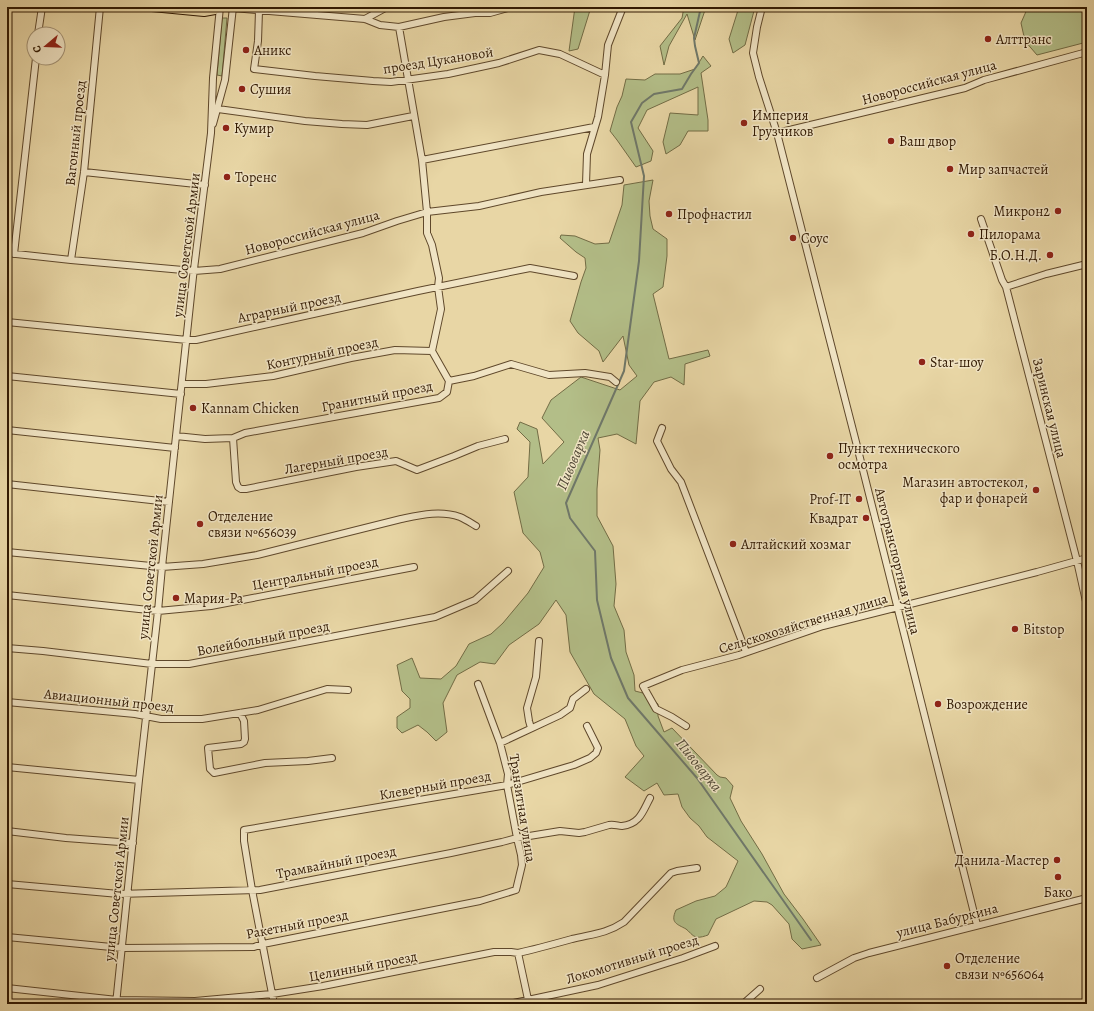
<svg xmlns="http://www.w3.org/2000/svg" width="1094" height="1011" font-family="Alegreya,serif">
<rect width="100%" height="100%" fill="#e8d6a5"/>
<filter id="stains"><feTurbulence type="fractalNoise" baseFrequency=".005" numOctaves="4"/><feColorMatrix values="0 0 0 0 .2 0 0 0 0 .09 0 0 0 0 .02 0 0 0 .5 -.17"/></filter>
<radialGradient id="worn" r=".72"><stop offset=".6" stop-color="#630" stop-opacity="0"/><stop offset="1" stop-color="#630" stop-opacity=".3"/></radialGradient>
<!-- green -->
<path fill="#b3be88" stroke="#726c45" d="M575,7h16l-13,42 -9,2z
M684,7h22l-11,33 -8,-26 -18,32 -5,19 -4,-19 22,-28z
M739,7h16l-10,38 -12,8 -4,-14z
M1028,7h59v35l-50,13 -12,-14 -4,-18z
M222,18h5l-5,58 -5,-1z
M703,56l8,10 -10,7 7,47v11h-20l-8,14 -14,9 -3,-12 7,-29 28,2v-28l-51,23 -9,18 15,23 -2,10 -15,6 -19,-27 -7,-9 7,-24 5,-11 4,-17 19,1 10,-6h25l15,-5z
M653,180l-4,21 1,15 3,13 14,10v17l-4,31 -10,7 16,65 39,-9 2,6 -25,8 -1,21 -13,-8 -17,5 -14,19 -4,43 -19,-10 -19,4 2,12 -3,39v27l16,30 3,38 -2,22 10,24 2,22 8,23 1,16 8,2 15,11v12l6,16 8,-4 45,47 3,2 6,1 7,8 -3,12 11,23 21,33 22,40 19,25 18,26 -19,4 -10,-10 -3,-15 -17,-19 -5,-3 -13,-1 -38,18 -8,16c-3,1 -8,3 -12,2 -4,-1 -7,-6 -10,-8 -9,-5 -16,-6 -10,-19l20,-9 19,-5 11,-9 12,-26 -31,-24 -8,-11 -9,-8 -8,-11 -4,-13 -14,1 -7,-12 -13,8 -19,-14 19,-21 -8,-10 -11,-27 -31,-25 -24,-42 -4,-37 -10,-15 -17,24 -30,21 -14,19 -15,-2 -23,13 -14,28 4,29 -11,9 -9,-9 -9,-7 -16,8 -5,-5v-11l13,-9v-9l-8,-8 -5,-26 15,-7 8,20 21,1 15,-13 13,-22 22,-10 12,-11 25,-30 16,-26 -4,-15 -17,-19 -9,-41 14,-15 2,-35 -13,-13 3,-7 17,7 6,35 21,-22 -22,-24 9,-18 30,-23 39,13 17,-14 -8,-11 -6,-29 -20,26 -4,-11 -21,-18 -8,-12 11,-39 5,-14 -1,-10 -9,-6 -16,-14 1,-3 14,1 20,8 14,-1 13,-38 2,-20z"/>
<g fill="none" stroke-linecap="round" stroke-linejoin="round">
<!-- stream -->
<path stroke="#6f786a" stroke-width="2" d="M701,7l-7,31 1,8 4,17 -8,11 -9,15 -28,5 -12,9 -11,19 13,54 -5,85 -15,110 -58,132 4,15 25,33 2,49 14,58 17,40 69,80 114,162"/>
<defs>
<path id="minor" d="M762,7l-5,20 -4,26 6,24 18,56 51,200 28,109 121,483
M220,8h13l132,11 15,6 19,2 45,-10 31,-4h15l21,-6
M259,11l-1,30 -4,28 61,7 58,5 18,1 57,-8 51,-11 40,-13 21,4 45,21
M365,19l22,-12
M399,27l23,133 5,52v21l5,12 7,33 -1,9 3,22 -9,42
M38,34l4,-27
M218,109l87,12 37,3 25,1 46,-9
M213,124l12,-44 8,-73
M777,133l188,-45 19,-8 103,-28
M422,160l172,-33
M84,172l121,13
M586,184l1,-30 11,-37 7,-42 3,-30 15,-38
M981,219l21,61 4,7 71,274 10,45
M7,253l64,7 123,11 26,-2 143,-36 34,-12 30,-9 52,-6 62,-14 79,-12
M14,254l22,-196
M71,260l13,-88 16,-165
M1006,287l40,-13 41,-10
M7,322l180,18h9l222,-49 112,-23 44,8
M7,376l174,18
M182,384h24l67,-8 78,-18 44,-8 37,1 17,30
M662,428l-5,13 14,28 10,13 65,170
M7,430l168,18
M176,436l29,3 28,-1 12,-5 194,-35 8,-6 2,-11 25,-5 37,-12 38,11 36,-2 25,4 6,5
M233,438l3,44 2,5 3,2h5l110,-22 40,-6 21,9 37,-14 24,-10 27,-7
M7,484l162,18
M7,552l144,14 11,1 41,-3 54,-9 144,-36c19,-4 39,-9 59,-2 5,2 11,6 16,9
M7,595l151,16 53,-5 203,-39
M7,648l36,3 109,13h37l246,-47 40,-17 33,-29
M7,702l128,12 26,5h41l56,-9 69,-21 21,1
M240,713l4,8 1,18 -1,3 -3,2 -33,4 2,21 4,4 51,-10 43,-2 24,-3
M686,726l-14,-9 -16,-8 -13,-23 39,-16 57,-15 84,-29 214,-54 50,-14
M531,728l-2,-7 -2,-13 9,-31 3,-36
M500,743l60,-28 10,-7 3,-9 13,-10
M7,767l132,13
M7,831l59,7 67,5
M7,884l112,10 141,-4 191,-37 51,-11 15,-4 43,-7 19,2 6,-1 24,-7c5,-1 9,1 13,1 18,-2 21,-15 28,-28
M7,937l115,11 132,-1 9,-3 217,-43 36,-11 6,-25 -1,-10 -4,-17 -10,-53 1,-11 -8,-31 -22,-59
M518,953l11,51
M817,978l37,-20 15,-5 218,-55
M7,988l110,12 78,1 77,-7 51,-8 171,-34h17l7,1c18,-4 36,-9 54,-14 20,-5 34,-5 52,-17l47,-49 6,-2 20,-3
M116,1004l23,-224 19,-169 4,-44 31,-290 18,-144 2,-55 7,-71
M274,1004l-22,-114 -8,-49v-11l263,-45 67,-20 16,-7 6,-5 2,-5 -11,-22
M509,1004l89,-19 85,-27 32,-12
M743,1004l17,-15"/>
<path id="major" d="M152,7l52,5 11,-2 6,-3"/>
</defs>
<!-- minor casing -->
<use href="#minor" stroke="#5f482b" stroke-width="8"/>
<!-- major casing -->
<use href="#major" stroke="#311902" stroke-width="10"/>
<!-- minor -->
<use href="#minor" stroke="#f0e4c4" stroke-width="6"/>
<!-- major -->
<use href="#major" stroke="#e8d6a5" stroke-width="8"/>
</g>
<!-- markers -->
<g fill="#8f2418" stroke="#f0e4c4" stroke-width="1.5">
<circle cx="988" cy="39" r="4"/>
<circle cx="246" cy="50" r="4"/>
<circle cx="242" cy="89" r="4"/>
<circle cx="744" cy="123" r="4"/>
<circle cx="226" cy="128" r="4"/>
<circle cx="891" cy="141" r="4"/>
<circle cx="950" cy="169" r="4"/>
<circle cx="227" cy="177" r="4"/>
<circle cx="1058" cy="211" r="4"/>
<circle cx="669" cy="214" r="4"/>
<circle cx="971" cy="234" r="4"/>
<circle cx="793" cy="238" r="4"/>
<circle cx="1050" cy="255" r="4"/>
<circle cx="922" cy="362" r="4"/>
<circle cx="193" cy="408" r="4"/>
<circle cx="830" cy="456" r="4"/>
<circle cx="1036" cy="490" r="4"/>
<circle cx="859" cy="499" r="4"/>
<circle cx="866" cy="518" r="4"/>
<circle cx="200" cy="524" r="4"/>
<circle cx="733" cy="544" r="4"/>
<circle cx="176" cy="598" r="4"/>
<circle cx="1015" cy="629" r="4"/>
<circle cx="938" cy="704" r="4"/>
<circle cx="1057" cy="860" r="4"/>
<circle cx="1058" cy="877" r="4"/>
<circle cx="947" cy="966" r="4"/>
</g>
<g text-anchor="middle" stroke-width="3" stroke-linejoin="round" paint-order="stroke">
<!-- poi labels -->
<g font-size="14" fill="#311902" stroke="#f0e4c4" text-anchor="start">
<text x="996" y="44">Алттранс</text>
<text x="254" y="55">Аникс</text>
<text x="250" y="94">Сушия</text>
<text x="752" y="120">Империя<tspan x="752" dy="16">Грузчиков</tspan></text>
<text x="234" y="133">Кумир</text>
<text x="899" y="146">Ваш двор</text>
<text x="958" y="174">Мир запчастей</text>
<text x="235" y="182">Торенс</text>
<text x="1050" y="216" text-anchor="end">Микрон2</text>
<text x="677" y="219">Профнастил</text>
<text x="979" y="239">Пилорама</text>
<text x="801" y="243">Соус</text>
<text x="1042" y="260" text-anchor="end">Б.О.Н.Д.</text>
<text x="930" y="367">Star-шоу</text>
<text x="201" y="413">Kannam Chicken</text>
<text x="838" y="453">Пункт технического<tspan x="838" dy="16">осмотра</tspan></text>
<text x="1028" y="487" text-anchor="end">Магазин автостекол,<tspan x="1028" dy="16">фар и фонарей</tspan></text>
<text x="851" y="504" text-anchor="end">Prof-IT</text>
<text x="208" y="521">Отделение<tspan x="208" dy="16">связи №656039</tspan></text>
<text x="858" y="523" text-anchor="end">Квадрат</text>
<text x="741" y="549">Алтайский хозмаг</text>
<text x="184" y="603">Мария-Ра</text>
<text x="1023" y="634">Bitstop</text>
<text x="946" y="709">Возрождение</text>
<text x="1049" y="865" text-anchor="end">Данила-Мастер</text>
<text x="1058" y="897" text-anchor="middle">Бако</text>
<text x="955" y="963">Отделение<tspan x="955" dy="16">связи №656064</tspan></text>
</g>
<!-- street labels -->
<g font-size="14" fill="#311902" stroke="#f0e4c4">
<text transform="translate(438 60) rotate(-9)" y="5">проезд Цукановой</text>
<text transform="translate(929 82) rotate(-15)" y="5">Новороссийская улица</text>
<text transform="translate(75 133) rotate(-84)" y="5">Вагонный проезд</text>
<text transform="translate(312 232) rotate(-15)" y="5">Новороссийская улица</text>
<text transform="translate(186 245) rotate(-83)" y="5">улица Советской Армии</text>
<text transform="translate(289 307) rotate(-12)" y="5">Аграрный проезд</text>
<text transform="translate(322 353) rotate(-12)" y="5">Контурный проезд</text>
<text transform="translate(377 396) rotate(-11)" y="5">Гранитный проезд</text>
<text transform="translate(1050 408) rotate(76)" y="5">Заринская улица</text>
<text transform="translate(336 460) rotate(-10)" y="5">Лагерный проезд</text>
<text transform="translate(898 561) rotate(76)" y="5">Автотранспортная улица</text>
<text transform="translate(150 567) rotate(-84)" y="5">улица Советской Армии</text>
<text transform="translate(315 573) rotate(-11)" y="5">Центральный проезд</text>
<text transform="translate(803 623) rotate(-17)" y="5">Сельскохозяйственная улица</text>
<text transform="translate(263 638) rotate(-11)" y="5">Волейбольный проезд</text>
<text transform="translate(109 700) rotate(6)" y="5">Авиационный проезд</text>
<text transform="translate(435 785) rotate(-10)" y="5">Клеверный проезд</text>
<text transform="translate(523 808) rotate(81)" y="5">Транзитная улица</text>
<text transform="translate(336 862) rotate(-11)" y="5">Трамвайный проезд</text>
<text transform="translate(116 889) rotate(-84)" y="5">улица Советской Армии</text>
<text transform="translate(947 920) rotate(-14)" y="5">улица Бабуркина</text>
<text transform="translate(297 924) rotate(-11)" y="5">Ракетный проезд</text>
<text transform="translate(632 959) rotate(-17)" y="5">Локомотивный проезд</text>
<text transform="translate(363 966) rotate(-11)" y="5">Целинный проезд</text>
</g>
<!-- water labels -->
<g font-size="15" font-style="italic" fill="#504836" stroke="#f0e4c4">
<text transform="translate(573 460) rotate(-67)" y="5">Пивоварка</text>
<text transform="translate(699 765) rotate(51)" y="5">Пивоварка</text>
</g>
</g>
<!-- margin -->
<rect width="1094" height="1011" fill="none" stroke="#e8d6a5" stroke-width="24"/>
<rect x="8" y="8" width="1078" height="995" fill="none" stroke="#311902" stroke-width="2"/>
<rect x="12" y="12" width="1070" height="987" fill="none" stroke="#311902"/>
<!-- north arrow -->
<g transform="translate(46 46) rotate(251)"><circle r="19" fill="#f0e4c4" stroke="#a49376"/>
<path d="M0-3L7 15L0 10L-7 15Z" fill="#8f2418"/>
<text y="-6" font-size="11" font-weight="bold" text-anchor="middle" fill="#311902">С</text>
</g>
<rect width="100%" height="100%" filter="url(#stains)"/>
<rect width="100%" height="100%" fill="url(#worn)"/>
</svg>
